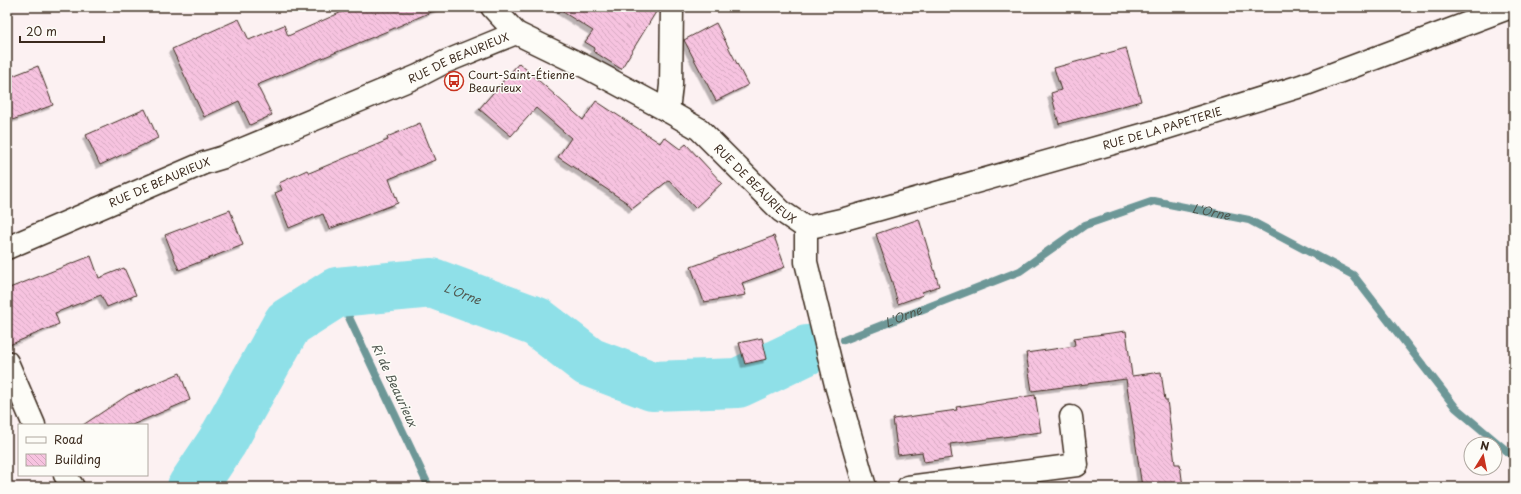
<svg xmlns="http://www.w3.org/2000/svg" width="1521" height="494" font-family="'Playpen Sans',sans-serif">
<defs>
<pattern id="building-back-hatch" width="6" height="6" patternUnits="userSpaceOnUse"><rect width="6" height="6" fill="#f7c3e0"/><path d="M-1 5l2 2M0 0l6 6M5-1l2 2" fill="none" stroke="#d5a8c0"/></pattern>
<filter id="shadow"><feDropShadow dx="-3.5" dy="3.5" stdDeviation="0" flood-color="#0004"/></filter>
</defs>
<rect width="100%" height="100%" fill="#fcf1f2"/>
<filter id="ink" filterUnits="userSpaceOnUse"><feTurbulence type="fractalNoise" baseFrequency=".025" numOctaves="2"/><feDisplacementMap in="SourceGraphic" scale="8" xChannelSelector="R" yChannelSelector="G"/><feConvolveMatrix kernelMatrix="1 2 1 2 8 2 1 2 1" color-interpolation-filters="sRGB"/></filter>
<g filter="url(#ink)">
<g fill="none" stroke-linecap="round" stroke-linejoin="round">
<!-- stream -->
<g stroke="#6d9797" stroke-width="8">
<path d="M337,292l92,195"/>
<path id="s1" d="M844,340l176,-69 65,-46 69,-24 95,19 104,55 103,133 58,49"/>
</g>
<!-- river -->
<path stroke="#8fe0e8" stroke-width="50" id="s2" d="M192,487l30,-45 66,-119 49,-31 95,-9 105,39 52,40 63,24 86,-3 69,-33"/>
</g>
<!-- building -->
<path fill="url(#building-back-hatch)" stroke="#3b2a1e" filter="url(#shadow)" d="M353,7h89l-52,23 -133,55 15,30 -22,10 -11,-24 -35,16 -32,-68 67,-30 10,21 35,-15 4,11z
M555,7h104l-38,62 -28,-18 2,-3 -10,-6 8,-11z
M716,23l32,62 -32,16 -32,-61z
M1126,48l15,53 -82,23 -8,-31 10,-3 -7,-22z
M519,63l64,57 13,-19 64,42 4,-6 16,12 6,-5 36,39 -27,25 -26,-28 -37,29 -6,-7 -68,-45 13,-19 -35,-30 -25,28 -32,-27z
M38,66l15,39 -46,17v-44z
M145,109l13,29 -58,27 -14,-30z
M420,123l15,37 -46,19 9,24 -69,26 -6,-15 -34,14 -14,-35 7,-3 -3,-7 28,-13 2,3 79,-33 -1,-3z
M230,210l13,35 -64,25 -14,-35z
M919,219l20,67 -17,6 1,3 -25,9 -6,-22 -16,-48z
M774,236l11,31 -43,16 4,12 -42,7 -13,-35z
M91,256l8,22 25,-10 12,27 -29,12 -6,-12 -46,18 4,11 -52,22v-57z
M1126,331l6,45 29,-4 4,28h2l8,64h5l3,23h-41l-16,-108 -94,12 -6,-38 49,-7 -1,-8z
M762,338l5,21 -22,5 -6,-21z
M180,373l10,27 -58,25h-49l45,-30z
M1035,395l6,37 -91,12 2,14 -28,4 -2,-10 -24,3 -5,-36 64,-9 -1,-3z"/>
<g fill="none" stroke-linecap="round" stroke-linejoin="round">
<defs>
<path id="minor" d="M492,7l24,26
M668,111l3,-26 1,-78
M7,362l27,63
M65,475l8,12
M908,487l169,-22 -6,-48"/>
<g id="tertiary">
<path id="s3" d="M806,228l35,-8 315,-89 145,-45 210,-79"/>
<path d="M806,228v34l30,123 29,102"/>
<path id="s4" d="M7,248l197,-85 20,-6 194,-81 27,-14 71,-29 72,35 80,43 31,18 82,82 25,17"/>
</g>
</defs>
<!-- minor casing -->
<use href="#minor" stroke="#3b2a1e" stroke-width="25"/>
<!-- tertiary casing -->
<use href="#tertiary" stroke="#3b2a1e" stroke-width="25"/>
<!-- minor -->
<use href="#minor" stroke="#fdfcf7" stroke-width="22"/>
<!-- tertiary -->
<use href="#tertiary" stroke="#fdfcf7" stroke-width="22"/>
</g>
</g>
<!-- icons -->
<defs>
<symbol id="bus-ring" viewBox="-11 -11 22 22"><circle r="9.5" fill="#fdfcf7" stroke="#c8321e" stroke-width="1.5"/><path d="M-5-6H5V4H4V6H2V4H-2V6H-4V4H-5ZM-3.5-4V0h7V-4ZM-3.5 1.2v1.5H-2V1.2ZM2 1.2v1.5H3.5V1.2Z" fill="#c8321e"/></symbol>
</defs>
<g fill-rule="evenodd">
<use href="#bus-ring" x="443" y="70" width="22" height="22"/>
</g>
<g text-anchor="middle" stroke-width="3" stroke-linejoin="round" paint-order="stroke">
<!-- street labels -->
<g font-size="11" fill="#3b2a1e" stroke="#fdfcf7">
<text dy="4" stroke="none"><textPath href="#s4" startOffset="490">RUE DE BEAURIEUX</textPath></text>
<text dy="4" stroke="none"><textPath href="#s3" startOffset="370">RUE DE LA PAPETERIE</textPath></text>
<text dy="4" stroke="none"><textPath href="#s4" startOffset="166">RUE DE BEAURIEUX</textPath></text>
<text dy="4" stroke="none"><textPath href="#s4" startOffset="838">RUE DE BEAURIEUX</textPath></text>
</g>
<!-- poi labels -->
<g font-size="11" fill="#3b2a1e" stroke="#fdfcf7" text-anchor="start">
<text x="468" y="79">Court-Saint-Étienne<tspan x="468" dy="13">Beaurieux</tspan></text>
</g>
<!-- water labels -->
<g font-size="12" font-style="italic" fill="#505850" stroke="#fdfcf7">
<text dy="4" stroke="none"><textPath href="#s1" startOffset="400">L'Orne</textPath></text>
<text dy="4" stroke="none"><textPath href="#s2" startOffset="376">L'Orne</textPath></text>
<text dy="4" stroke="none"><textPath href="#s1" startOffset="64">L'Orne</textPath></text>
<text transform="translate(394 385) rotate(65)" y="4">Ri de Beaurieux</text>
</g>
</g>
<!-- margin -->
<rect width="1521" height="494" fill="none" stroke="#fdfcf7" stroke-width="24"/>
<rect x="12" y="12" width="1497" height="470" fill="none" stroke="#3b2a1e" stroke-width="1.5" filter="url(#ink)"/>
<!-- legend -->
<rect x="18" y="424" width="130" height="52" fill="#fdfcf7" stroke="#afa8a0"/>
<rect x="26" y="437" width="20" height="6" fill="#fdfcf7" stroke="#afa8a0"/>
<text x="54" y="444" font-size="12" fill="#3b2a1e">Road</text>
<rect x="26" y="454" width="20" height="12" fill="url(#building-back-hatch)" stroke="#afa8a0"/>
<text x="54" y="464" font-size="12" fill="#3b2a1e">Building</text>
<!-- north arrow -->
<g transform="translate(1483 456) rotate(10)"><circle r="19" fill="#fdfcf7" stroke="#afa8a0"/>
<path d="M0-3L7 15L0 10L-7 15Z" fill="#c8321e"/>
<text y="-6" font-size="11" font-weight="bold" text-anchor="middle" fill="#3b2a1e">N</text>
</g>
<!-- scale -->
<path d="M20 36v6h84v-6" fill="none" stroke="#3b2a1e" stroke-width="2"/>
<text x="26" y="36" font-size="12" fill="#3b2a1e" stroke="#fdfcf7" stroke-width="3" paint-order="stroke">20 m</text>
</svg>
